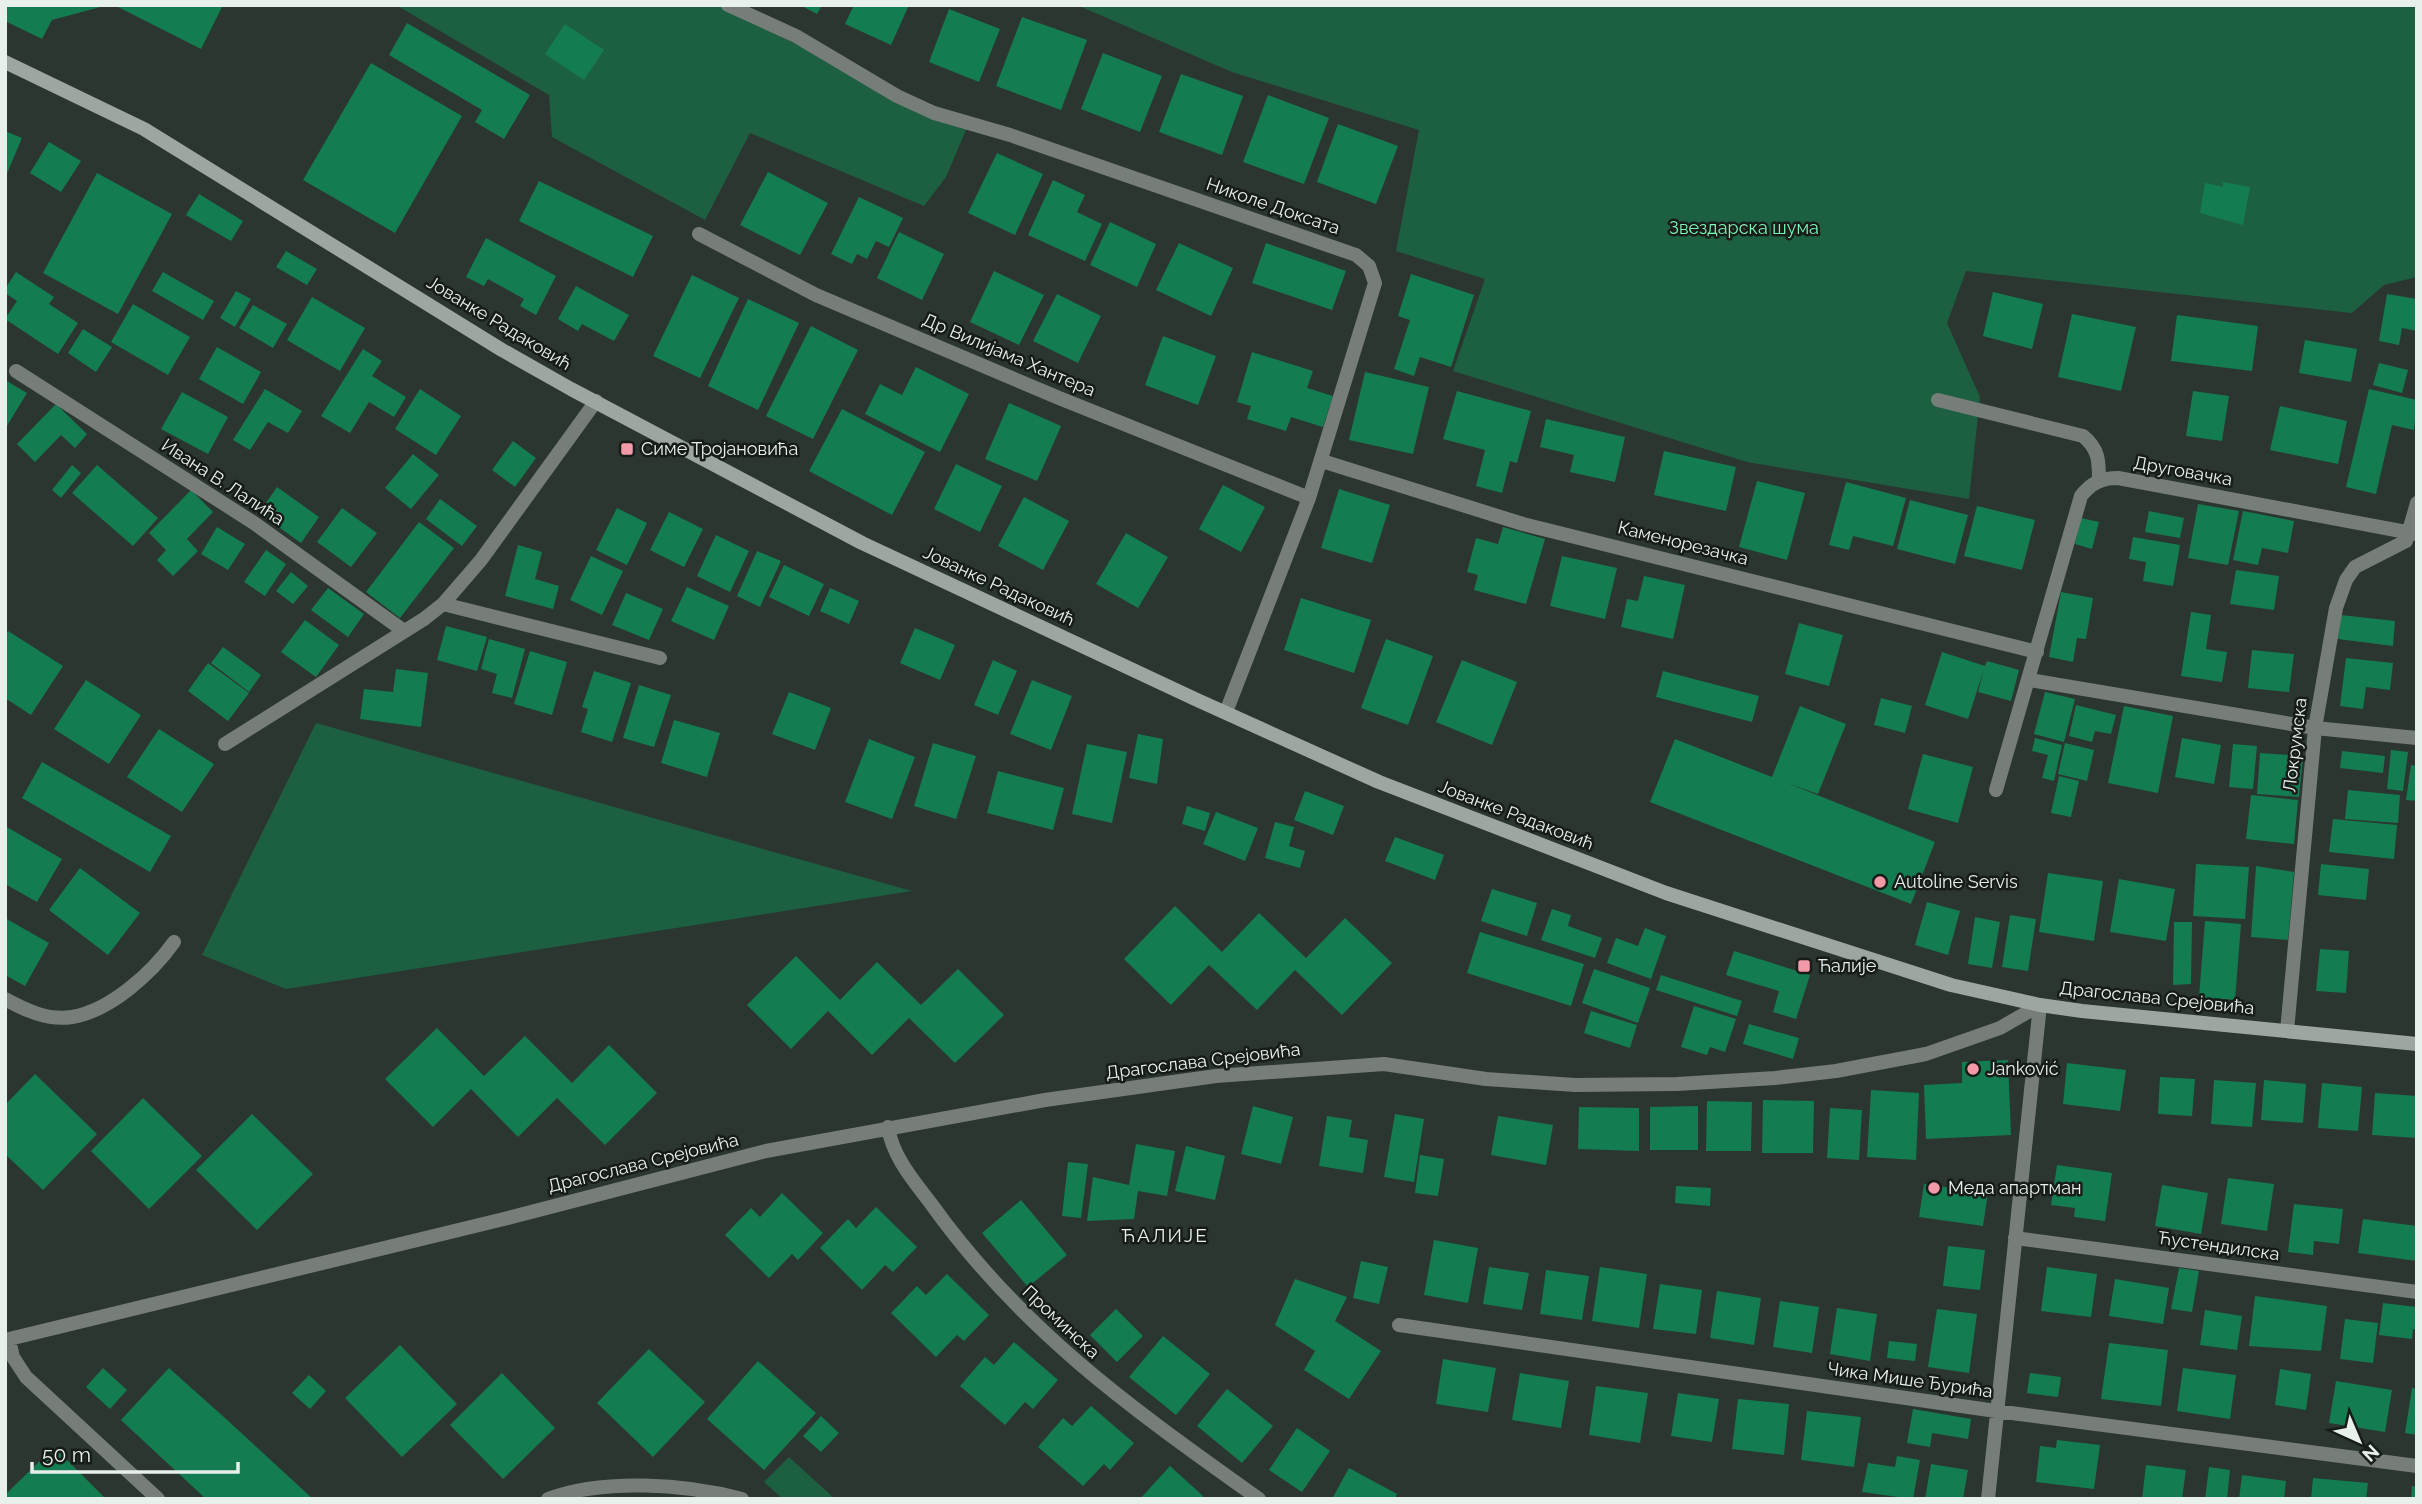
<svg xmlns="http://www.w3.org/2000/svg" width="2422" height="1504" font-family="Raleway,sans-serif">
<rect width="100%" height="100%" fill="#2b3630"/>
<!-- green -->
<path fill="#1d6041" d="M396,5h324l177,91 71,29 -22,52 -22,29 -174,-73 -45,87 -153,-83 -3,-42z
M1077,5h1340v272l-33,8 -32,28 -386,-42 -19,52 33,74 -11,102 -222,-37 -294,-91 32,-92 -89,-28 23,-121 -187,-58z
M316,723l596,168 -626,98 -84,-34z
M789,1457l46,42h-52l-19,-17z"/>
<!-- building -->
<path fill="#147c51" d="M5,5h99v1l-52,14 -10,19 -37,-18z
M114,5h109l-22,44z
M800,5h22l-5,9z
M854,5h55l-18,40 -46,-21z
M949,9l51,20 -21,53 -50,-20z
M1022,17l65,23 -26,70 -65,-24z
M407,23l123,72 -26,44 -29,-17 7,-12 -93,-55z
M565,24l39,26 -20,30 -39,-26z
M1103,53l59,23 -22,56 -59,-23z
M371,63l91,53 -67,117 -92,-53z
M1181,74l62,22 -21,59 -63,-23z
M1268,95l61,23 -25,66 -61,-22z
M1338,124l60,22 -22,58 -59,-22z
M5,131l17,7 -17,40z
M49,142l32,19 -20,31 -31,-19z
M997,153l46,21 -28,61 -47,-22z
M768,172l60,31 -28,52 -60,-30z
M97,173l75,41 -54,100 -75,-41z
M1053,180l32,15 -8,17 25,12 -17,37 -57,-26z
M539,181l114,55 -20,41 -114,-56z
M2223,182l27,5 -7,38 -43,-12 5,-30 18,4z
M199,194l44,27 -12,20 -45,-26z
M859,197l44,21 -14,29 -13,-6 -9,18 -10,-5 -5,10 -21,-10z
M1110,222l46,22 -19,43 -47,-22z
M899,232l45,22 -22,46 -45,-22z
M486,238l70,38 -20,39 -16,-9 4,-7 -36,-20 -4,7 -18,-9z
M1179,243l54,25 -22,48 -55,-26z
M1266,243l80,28 -14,39 -80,-27z
M286,251l31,18 -10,16 -31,-18z
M994,271l50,24 -25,50 -49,-23z
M16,272l38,25 -5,7 29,19 -20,31 -53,-35 12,-18 -12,-8v-4z
M163,272l51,29 -11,19 -51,-29z
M1411,274l63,21 -23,72 -31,-10 -6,19 -20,-7 16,-49 -12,-4z
M692,275l47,23 -39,80 -47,-22z
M576,286l53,29 -15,26 -32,-17 -4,7 -20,-12z
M236,291l15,8 -16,28 -15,-9z
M1993,292l50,12 -11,45 -49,-13z
M1057,294l44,22 -23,47 -45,-22z
M2387,294l30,5v32l-15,-3 -3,17 -20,-4z
M312,297l53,31 -25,43 -53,-31z
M748,299l51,24 -41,87 -50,-24z
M133,304l57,33 -22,38 -57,-33z
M253,305l34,19 -14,24 -34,-20z
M2072,314l64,13 -15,64 -63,-14z
M2177,315l81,11 -6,45 -81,-10z
M811,326l47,24 -45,89 -47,-23z
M83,329l29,18 -16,25 -28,-19z
M1163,336l53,20 -18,49 -53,-20z
M2305,340l52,9 -6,33 -52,-9z
M217,347l44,25 -18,32 -44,-25z
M363,349l19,12 -10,15 34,21 -12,20 -25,-15 -19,31 -29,-17z
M1252,352l61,19 -6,17 26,8 -10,31 -32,-10 -5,14 -39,-12 4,-13 -14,-4z
M2379,363l29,7 -6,23 -29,-8z
M916,367l53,27 -29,58 -75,-38 15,-30 22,11z
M1365,372l64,15 -16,67 -64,-14z
M5,380l22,13 -22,36z
M265,389l37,22 -14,22 -20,-11 -18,28 -17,-10z
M420,389l41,27 -25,39 -41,-26z
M2369,389l48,11 -3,30 -22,-5 -16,69 -30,-7z
M1457,391l74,20 -14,52 -7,-2 -8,32 -26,-7 9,-36 -42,-11z
M2193,391l36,5 -7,45 -36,-5z
M182,392l46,25 -20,37 -47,-25z
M1009,403l52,23 -24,55 -52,-22z
M56,404l31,30 -12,14 -14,-13 -26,27 -18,-18z
M2280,406l67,15 -9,43 -68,-14z
M842,409l83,43 -33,63 -83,-44z
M1546,419l79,18 -10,45 -45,-10 4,-17 -34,-8z
M513,441l23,17 -21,29 -23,-17z
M1664,451l72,16 -10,44 -72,-16z
M413,454l26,21 -28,34 -26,-21z
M956,464l46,22 -22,46 -46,-23z
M72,465l9,8 -20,25 -9,-8z
M97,465l61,53 -25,28 -61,-53z
M1757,481l48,12 -18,67 -48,-13z
M1846,482l60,16 -13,48 -40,-10 -4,14 -20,-5z
M1223,485l42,22 -24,45 -42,-23z
M277,487l42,30 -18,26 -42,-30z
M1339,489l51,16 -18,58 -51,-15z
M191,490l22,22 -26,27 11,12 -25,25 -16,-16 9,-10 -17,-17z
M1024,497l45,24 -26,49 -45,-24z
M440,499l37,27 -15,20 -36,-27z
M1910,500l58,15 -13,49 -58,-15z
M2198,504l41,7 -11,54 -40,-7z
M1977,506l58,14 -13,50 -58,-14z
M342,508l35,25 -26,34 -34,-25z
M617,508l30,15 -20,42 -31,-15z
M2149,511l35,7 -4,20 -35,-6z
M2243,511l51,10 -6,32 -26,-5 -4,17 -25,-5z
M669,512l34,17 -19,38 -34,-17z
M2081,518l18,4 -7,27 -17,-5z
M419,522l35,26 -54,70 -34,-26z
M217,527l28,17 -17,26 -27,-16z
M1503,527l42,12 -19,65 -52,-14 4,-15 -11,-3 9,-34 22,6z
M1126,533l42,24 -30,51 -42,-24z
M716,535l33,16 -19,41 -33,-16z
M2133,537l47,8 -7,41 -30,-5 3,-19 -17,-3z
M518,545l24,7 -7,27 24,7 -6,23 -48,-13z
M266,550l20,14 -21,32 -21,-14z
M757,551l24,10 -21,46 -23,-11z
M591,556l32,15 -21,44 -32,-15z
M1562,556l55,12 -12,51 -55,-13z
M784,565l40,19 -15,32 -40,-19z
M2236,570l43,6 -5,34 -44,-6z
M291,572l17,14 -15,18 -17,-13z
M1644,576l41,9 -12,54 -52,-12 6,-28 11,2z
M687,587l42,19 -15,34 -43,-19z
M328,588l36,26 -16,23 -37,-27z
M830,588l29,13 -10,23 -29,-13z
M2061,592l32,6 -7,41 -9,-1 -4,24 -24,-5z
M626,593l37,16 -14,31 -37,-15z
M1301,598l70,22 -17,53 -70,-23z
M2191,612l20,3 -5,34 21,3 -5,30 -41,-6z
M2341,615l54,6 -2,25 -55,-7z
M305,620l34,25 -23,32 -35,-25z
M1799,623l44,12 -14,51 -44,-12z
M446,626l41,11 -10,34 -40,-11z
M915,628l40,17 -15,35 -40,-17z
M8,631l55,35 -32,49 -26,-17v-63z
M489,639l36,10 -13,49 -20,-5 5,-19 -16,-5z
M1386,639l47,17 -25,69 -47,-17z
M223,647l38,28 -12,17 -38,-29z
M2252,650l42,4 -5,38 -41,-4z
M530,651l37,11 -15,53 -38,-11z
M1942,652l43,14 2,-5 32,9 -8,31 -33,-9 6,-23 -16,50 -43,-14z
M2346,658l47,5 -3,27 -24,-3 -3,22 -23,-3z
M993,660l24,11 -19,44 -24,-10z
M1462,660l55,22 -25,63 -56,-23z
M208,663l41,30 -21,28 -40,-30z
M396,669l32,4 -7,54 -61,-8 4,-30 29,3z
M594,671l37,12 -19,59 -31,-10 7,-23 -6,-2z
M1663,671l96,25 -7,26 -96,-25z
M86,680l55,35 -32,49 -55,-35z
M1032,680l40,16 -21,54 -41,-16z
M639,685l32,10 -17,52 -31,-9z
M789,692l42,16 -16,42 -43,-16z
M2045,692l30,7 -11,43 -30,-8z
M1881,698l31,8 -7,27 -31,-8z
M2076,705l40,10 -5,19 -16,-3 -3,11 -23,-6z
M1800,706l46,18 -28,70 -31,-11 148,59 -24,62 -261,-102 25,-63 97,38z
M2124,706l49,10 -15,77 -50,-10z
M674,720l46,13 -13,44 -46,-14z
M159,729l55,35 -32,48 -55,-35z
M1138,734l25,5 -6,45 -28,-6z
M2035,738l27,7 -8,36 -12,-3 6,-23 -16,-4z
M2182,738l39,7 -7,39 -39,-7z
M869,739l46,18 -23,62 -47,-17z
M933,743l43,13 -20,63 -42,-13z
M2065,743l29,7 -7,31 -29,-7z
M1087,744l40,8 -15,71 -40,-9z
M2233,744l24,2 -4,43 -24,-2z
M2391,750l17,2 -5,39 -16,-2z
M2342,751l43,5 -2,17 -43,-5z
M2260,753l43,3 -4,41 -42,-3z
M1923,754l50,13 -15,56 -50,-14z
M42,762l129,74 -21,36 -128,-74z
M2411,765l6,1v35l-11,-1z
M998,771l66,17 -11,42 -66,-17z
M2059,776l20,5 -8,36 -20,-4z
M2348,790l52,5 -2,28 -53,-4z
M1305,791l39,15 -11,29 -39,-15z
M2251,795l47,5 -4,44 -48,-5z
M1187,806l23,7 -5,18 -23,-7z
M1216,812l42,16 -13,33 -42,-17z
M2333,819l64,6 -3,34 -65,-7z
M1275,822l19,5 -5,19 16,5 -5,17 -35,-10z
M5,826l57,33 -25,43 -32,-18z
M1395,837l49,18 -9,25 -50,-19z
M2196,864l53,3 -4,52 -52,-3z
M2321,864l48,5 -3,31 -48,-5z
M2256,866l38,6 -6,68 -37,-3z
M80,868l60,45 -32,42 -59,-45z
M2048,873l55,8 -9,60 -55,-9z
M2119,879l56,10 -9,52 -56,-9z
M1492,889l45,14 -10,33 -46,-15z
M1927,902l33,9 -12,44 -33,-10z
M1175,906l47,46 37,-39 47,45 39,-40 47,45 -50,52 -47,-45 -38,40 -48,-45 -38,40 -47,-46z
M1552,909l19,6 -3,11 34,12 -7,20 -54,-18z
M2010,915l26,4 -8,52 -26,-4z
M1975,917l25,5 -8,46 -24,-4z
M5,918l44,25 -24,43 -20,-11z
M2205,921l36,3 -6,76 -36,-3z
M2174,922h18l-1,62 -18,1z
M1645,928l21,8 -15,43 -44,-16 9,-25 22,8z
M1480,932l104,32 -13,42 -104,-33z
M2320,949l29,2 -3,42 -30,-2z
M1734,951l76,24 -14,44 -23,-7 6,-21 -53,-16z
M796,956l44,44 37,-38 44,43 37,-36 46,46 -49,48 -46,-45 -37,37 -44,-44 -37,38 -44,-44z
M1594,969l56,19 -12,35 -56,-20z
M1661,975l81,26 -5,15 -81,-26z
M1694,1006l42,13 -11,33 -15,-5 -3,8 -26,-8z
M1591,1011l46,14 -7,23 -46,-15z
M1749,1024l50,14 -6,21 -50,-15z
M437,1028l47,48 41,-40 47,47 37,-38 48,48 -52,52 -48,-47 -39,39 -47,-48 -38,38 -48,-48z
M2008,1060l3,75 -85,4 -2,-54 38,-2v-21z
M2067,1063l59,7 -6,41 -57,-7z
M35,1074l62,60 -54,56 -38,-36v-49z
M2160,1077l35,2 -3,37 -34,-2z
M2214,1080l42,3 -4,44 -41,-3z
M2264,1080l42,4 -3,39 -42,-3z
M2322,1083l40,4 -4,44 -40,-3z
M1871,1090l48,3 -3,67 -49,-3z
M2375,1093l42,3v42l-45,-3z
M143,1098l59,58 -53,53 -58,-58z
M1763,1100l51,1 -1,52h-51z
M1707,1101l45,1 -1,49h-45z
M1253,1106l40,11 -12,47 -40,-10z
M1698,1106v44h-48v-43z
M1579,1107l60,1v43l-61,-2z
M1830,1108l32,2 -3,50 -32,-2z
M252,1114l61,60 -56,56 -61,-60z
M1395,1114l29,5 -10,63 -30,-5z
M1327,1116l25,4 -3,17 19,3 -5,33 -44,-7z
M1498,1116l55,9 -7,40 -55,-10z
M1136,1144l39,7 -8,45 -29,-5 -4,28 -47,2 6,-44 36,8z
M1186,1146l39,10 -10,44 -40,-9z
M1420,1155l24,4 -6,37 -23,-3z
M1068,1162l20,2 -7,54 -19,-2z
M2057,1165l55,8 -7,48 -31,-4 1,-9 -24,-3z
M2228,1178l46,6 -7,47 -46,-7z
M1924,1184l64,9 -5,33 -64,-9z
M2162,1185l46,8 -7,41 -46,-8z
M1676,1186l35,2 -1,18 -35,-3z
M782,1193l41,40 -25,27 -6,-6 -23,24 -44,-43 26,-27 9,9z
M1021,1200l46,55 -39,32 -46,-54z
M2294,1204l49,5 -4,35 -25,-3 -1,14 -25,-3z
M876,1207l41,40 -24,25 -8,-7 -23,25 -42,-42 28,-29 8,9z
M2363,1219l54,7v35l-59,-8z
M1434,1240l44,8 -10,55 -44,-8z
M1948,1246l37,4 -5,40 -37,-4z
M1361,1261l27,6 -9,37 -26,-6z
M1489,1267l40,6 -7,37 -39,-6z
M1600,1267l47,7 -8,54 -47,-7z
M2047,1267l50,7 -6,43 -50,-6z
M2179,1268l20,3 -7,41 -21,-3z
M1546,1270l43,6 -7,44 -42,-6z
M947,1274l42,41 -25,26 -7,-6 -21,22 -45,-44 26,-27 9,9z
M1295,1279l52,18 -12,24 46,30 -32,48 -45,-29 11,-19 -40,-26z
M2115,1279l54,9 -6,36 -54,-8z
M1660,1284l42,6 -6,44 -43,-5z
M1717,1291l44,7 -7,47 -44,-7z
M2255,1296l72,10 -6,45 -72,-5z
M1780,1301l39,6 -7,46 -39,-6z
M2383,1303l34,4v23l-4,-1 -1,10 -33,-4z
M1837,1308l40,6 -7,47 -40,-7z
M1116,1309l27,27 -26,26 -27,-27z
M1937,1309l40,5 -8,59 -41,-6z
M2205,1310l37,6 -5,34 -37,-5z
M2345,1319l33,4 -5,40 -33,-4z
M1163,1336l47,38 -34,41 -47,-38z
M1889,1341l28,3 -2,17 -28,-3z
M1014,1342l44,38 -25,29 -8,-7 -20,23 -45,-39 25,-29 9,8z
M2109,1343l59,7 -7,56 -60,-7z
M400,1345l57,59 -55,53 -57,-59z
M649,1349l56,53 -52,55 -56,-54z
M1443,1359l53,9 -8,44 -52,-8z
M758,1361l58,52 -52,57 -57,-51z
M103,1368l24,22 -17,19 -24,-22z
M169,1368l56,50 88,81h-107l-85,-79z
M2183,1368l53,7 -6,44 -53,-8z
M2280,1369l31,5 -5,36 -31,-5z
M502,1373l53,55 -52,51 -53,-54z
M1520,1373l49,8 -8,47 -49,-8z
M2030,1373l31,4 -3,20 -31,-4z
M309,1375l17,16 -16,18 -18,-16z
M2336,1381l56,9 -7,42 -56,-9z
M1596,1386l52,7 -8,50 -51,-8z
M2412,1388l5,1v46l-12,-2z
M1227,1389l46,37 -31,37 -45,-37z
M1678,1393l41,6 -7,43 -41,-6z
M1738,1399l51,5 -5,51 -52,-6z
M1091,1406l43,37 -24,27 -6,-6 -21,22 -45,-39 25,-29 9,8z
M1913,1409l58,10 -3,20 -36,-6 -2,14 -23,-4z
M1807,1411l54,6 -7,50 -53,-7z
M821,1416l18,17 -18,19 -18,-16z
M1297,1428l33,23 -28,41 -33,-22z
M2057,1440l43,5 -6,44 -58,-7 4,-36 16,2z
M54,1447l52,52h-101v-4z
M1897,1456l23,4 -7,39 -51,-7 6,-29 27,4z
M1931,1464l37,6 -5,29h-38z
M2146,1465l40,5 -4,29h-40z
M1170,1466l33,30 -2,3h-61z
M2209,1467l21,3 -3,29h-22z
M1349,1468l48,26 -2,5h-63z
M2242,1475l44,6 -2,18h-45z
M2313,1478l55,5 -2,16h-55z
M2412,1486l5,1v12h-6z"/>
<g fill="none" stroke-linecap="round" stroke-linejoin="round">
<!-- street -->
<path stroke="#777d79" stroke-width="14" d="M728,5l68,31 101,60 37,17 76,22 346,120 13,11 6,17 -66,215 -83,214
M699,234l117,61 243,103 250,100
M16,371l238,152 150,108
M1938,400l145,36c16,13 16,25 16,45
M1322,461l201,63 514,128
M443,604l217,54
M2030,680l285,48 102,10
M225,744l199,-125 19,-15 38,-44 115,-159
M1996,790l85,-294c10,-13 21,-18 37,-18l299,56
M5,999c20,11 43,22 67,18 38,-6 80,-44 102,-75
M2287,1031l28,-303 21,-120 10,-28 9,-13 51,-26 11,-38
M888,1127c5,31 26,54 44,78 92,128 201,204 327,294
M2015,1238l402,54
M1399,1325l597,86 421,55
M5,1340l503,-122 258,-67 279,-51 171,-24 168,-12 102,15 89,6 102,-1 98,-6 61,-7 90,-17 74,-26 40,-23
M9,1340l4,17 13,20 132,122
M548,1499c55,-21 138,-15 194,0
M1988,1499l52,-494"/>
<!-- secondary -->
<path stroke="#9da6a1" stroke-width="14" d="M5,62l139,67 358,221 69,39 291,154 333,156 184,83 287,111 285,92 89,20 42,6 335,33"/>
</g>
<!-- markers -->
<g fill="#f39aa8" stroke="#171c19" stroke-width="2.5">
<rect x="620" y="442" width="14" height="14" rx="3.5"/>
<circle cx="1880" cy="882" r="7"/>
<rect x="1797" y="959" width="14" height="14" rx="3.5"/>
<circle cx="1973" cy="1069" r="7"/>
<circle cx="1934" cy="1188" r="7"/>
</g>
<g text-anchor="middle" stroke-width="5" stroke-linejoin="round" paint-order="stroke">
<!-- street labels -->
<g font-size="18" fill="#e8f0eb" stroke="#171c19">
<text transform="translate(1273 206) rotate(19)" y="6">Николе Доксата</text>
<text transform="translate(499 323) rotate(31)" y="6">Јованке Радаковић</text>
<text transform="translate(1009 355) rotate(23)" y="6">Др Вилијама Хантера</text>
<text transform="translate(2183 471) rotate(10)" y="6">Друговачка</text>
<text transform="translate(223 482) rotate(33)" y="6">Ивана В. Лалића</text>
<text transform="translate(1683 543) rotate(14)" y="6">Каменорезачка</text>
<text transform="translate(999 586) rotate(25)" y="6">Јованке Радаковић</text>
<text transform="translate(2295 745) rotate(-83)" y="6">Локрумска</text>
<text transform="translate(1516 815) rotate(21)" y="6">Јованке Радаковић</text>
<text transform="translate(2157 998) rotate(6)" y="6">Драгослава Срејовића</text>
<text transform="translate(1203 1061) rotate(-7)" y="6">Драгослава Срејовића</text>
<text transform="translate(643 1163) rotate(-14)" y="6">Драгослава Срејовића</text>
<text transform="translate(2219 1246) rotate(8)" y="6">Ћустендилска</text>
<text transform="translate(1061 1322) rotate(43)" y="6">Проминска</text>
<text transform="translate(1910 1380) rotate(8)" y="6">Чика Мише Ђурића</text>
</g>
<!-- park labels -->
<g font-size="18" fill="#7af6b7" stroke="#171c19">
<text x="1744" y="234">Звездарска шума</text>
</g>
<!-- poi labels -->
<g font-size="18" fill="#e8f0eb" stroke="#171c19" text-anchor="start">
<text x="641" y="455">Симе Тројановића</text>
<text x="1894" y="888">Autoline Servis</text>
<text x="1818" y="972">Ћалије</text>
<text x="1987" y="1075">Janković</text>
<text x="1948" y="1194">Меда апартман</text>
</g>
<!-- neighbourhood labels -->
<g font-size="19" letter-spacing="2" fill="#e8f0eb" stroke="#171c19">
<text x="1165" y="1242">ЋАЛИЈЕ</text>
</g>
</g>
<!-- border -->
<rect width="2422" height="1504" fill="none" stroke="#e8f0eb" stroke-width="14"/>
<!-- north arrow -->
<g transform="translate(2359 1441) rotate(136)" stroke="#171c19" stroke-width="5" paint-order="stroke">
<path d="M0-5L12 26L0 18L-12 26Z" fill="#e8f0eb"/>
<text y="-10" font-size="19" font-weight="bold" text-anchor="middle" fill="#e8f0eb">N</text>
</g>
<!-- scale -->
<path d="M32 1462v10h206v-10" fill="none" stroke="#e8f0eb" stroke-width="3.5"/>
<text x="42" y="1462" font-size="21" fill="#e8f0eb" stroke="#171c19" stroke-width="5" paint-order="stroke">50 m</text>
</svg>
